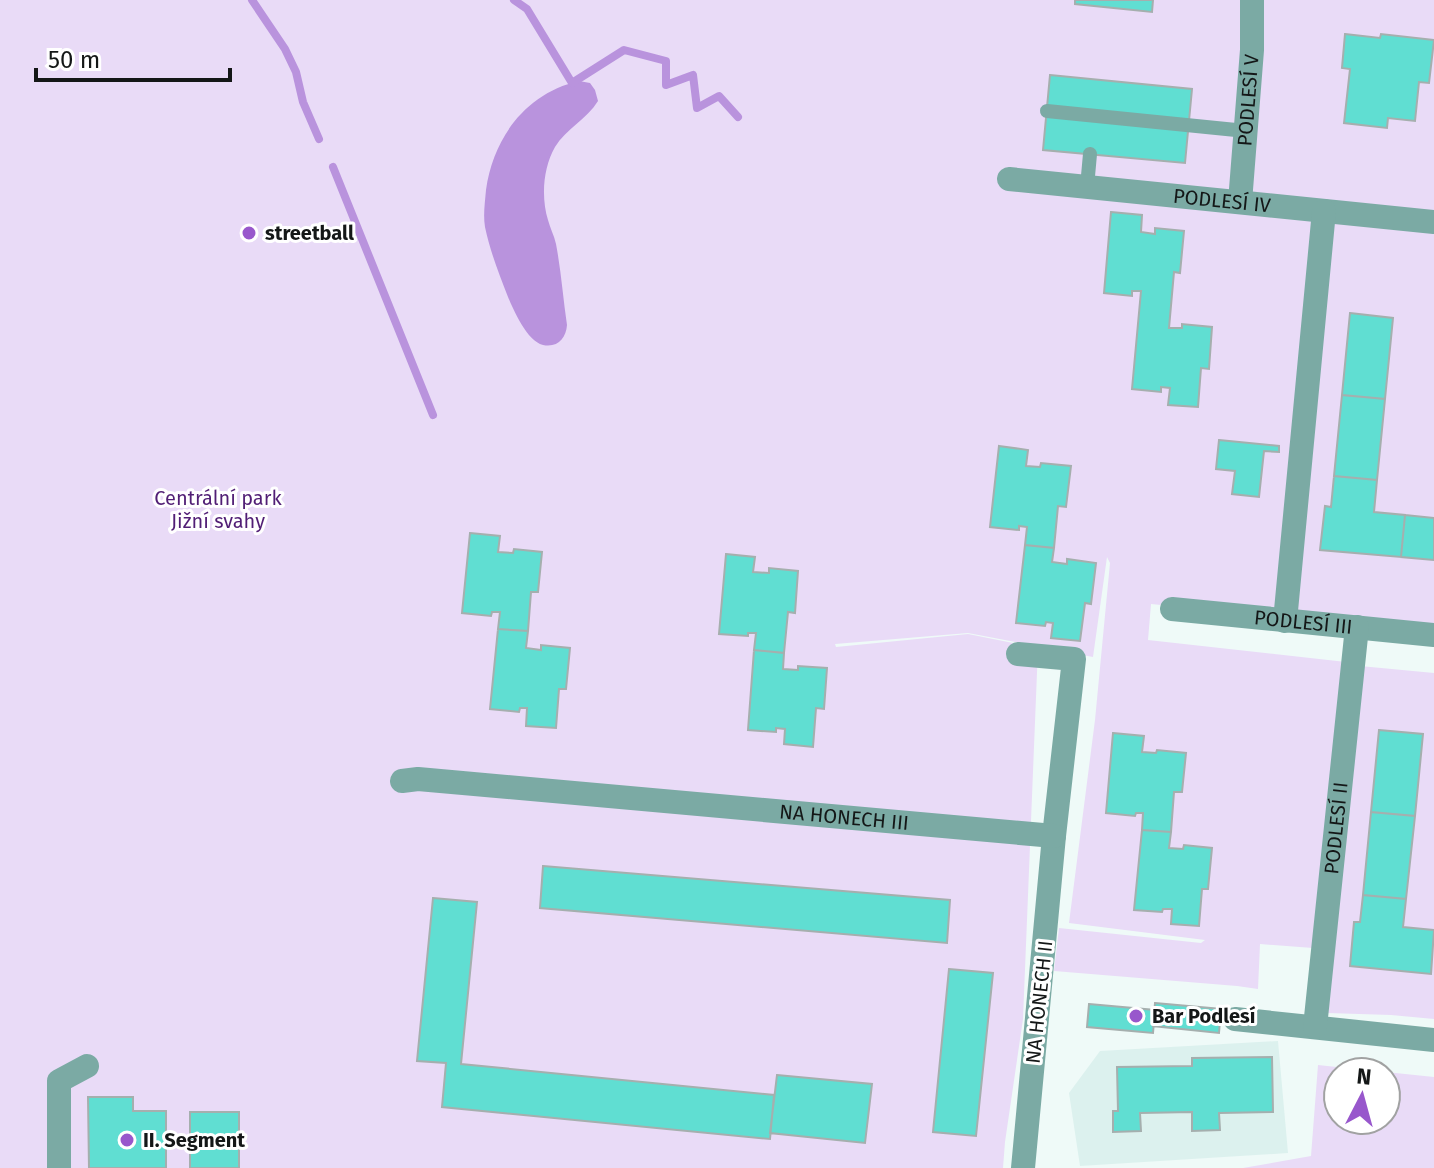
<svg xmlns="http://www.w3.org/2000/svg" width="1434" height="1168" font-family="'Fira Sans',sans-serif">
<rect width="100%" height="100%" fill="#effaf8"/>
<!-- built -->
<path fill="#dcf1ee" d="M1278,1041l10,112 -208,13 -11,-73 31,-42z"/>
<!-- green -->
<path fill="#e9dbf7" d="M0,0h1434v632l-283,-28 -3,36 198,22 -33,286 -53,-4 -2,45 -21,-3 -183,-15 5,-43 142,15 4,-3 -136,-17 26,-203 15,-157 -3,-6 -14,100 -125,-24 -133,11 1,3 132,-13 70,14 -15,371 -18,123 -2,26h-1003z
M1360,666l74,7v346l-43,-4 -64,-2z
M1318,1065l65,7h-45v48h48v-48l48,5v91h-191l68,-12z"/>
<!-- water -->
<path fill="#b993dd" d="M579,81l11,2 5,7 3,11c-11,18 -32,28 -43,46 -12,21 -14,50 -7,73 2,8 6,15 8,24 5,26 7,54 11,81 -1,13 -9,23 -24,20 -16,-4 -29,-34 -35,-48 -9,-23 -18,-46 -23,-70 -2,-12 0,-25 1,-37 7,-52 40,-97 93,-109z"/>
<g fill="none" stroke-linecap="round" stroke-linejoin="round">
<!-- stream -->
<path stroke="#b993dd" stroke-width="8" d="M252,0l33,49 11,23 7,30 16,37
M514,0l13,9 45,74 52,-33 42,11v24l27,-10 4,33 22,-12 19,21
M333,167l100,248"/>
</g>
<!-- building -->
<path fill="#60ded2" stroke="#a5afae" stroke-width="2" d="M1075,0h78l-1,12 -77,-8z
M1345,34l35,4 1,-4 53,6 -5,43 -10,-1 -4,39 -27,-3 -1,10 -43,-5 6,-54 -8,-1z
M1050,75l142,14 -7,74 -142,-13z
M1111,212l31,3 -1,17 14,2v-6l29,3 -4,42 -6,-1 -5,56h13v-4l30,3 -3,42 -8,-1 -3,39 -30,-2 2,-17 -9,-1v5l-29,-3 9,-98h-9v5l-28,-3z
M1350,313l43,5 -8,81 -43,-4z
M1342,395l43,4 -8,81 -43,-4z
M1219,440l60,6v6l-15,-1 -5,46 -27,-3 3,-23 -19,-2z
M999,446l29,4 -2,16 14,1 1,-4 30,3 -5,41 -8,-1 -4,42 -29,-3 2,-18 -8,-1v4l-29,-3z
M1334,476l43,4 -3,32 31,3 -4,42 -81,-7 5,-44 6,1z
M1405,515l29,3v42l-33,-3z
M470,533l30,3 -2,16 15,1 1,-4 28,3 -4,40h-7l-3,39 -30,-2 2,-17h-8l-1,4 -29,-3z
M1025,545l29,3 -2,14 15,2v-5l29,4 -5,41 -6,-1 -5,38 -29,-3 2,-15 -7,-1 -1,4 -29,-3z
M726,554l29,3 -2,15 16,1v-5l29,3 -3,42 -7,-1 -4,41 -30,-3 2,-17h-8v3l-29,-2z
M498,629l30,2 -2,17 15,2v-5l29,3 -4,41h-7l-3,39 -30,-2 1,-18h-7l-1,4 -29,-3z
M754,650l30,3 -1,16 15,1v-4l29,2 -3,41 -8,-1 -3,39 -29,-3 1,-15 -9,-1v4l-28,-2z
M1379,730l44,4 -8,82 -44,-4z
M1113,733l31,3 -2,16 14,1 1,-3 29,3 -4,39h-8l-3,40 -29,-2 1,-17h-7l-1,3 -29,-3z
M1371,812l44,4 -9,83 -43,-4z
M1142,830l29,2 -2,16 14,1 1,-4 28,3 -4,41h-6l-3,37 -28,-2 1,-15h-9l-1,3 -28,-2z
M543,866l407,34 -3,43 -407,-35z
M1363,895l43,4 -3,28 31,3 -3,44 -81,-8 4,-44h6z
M433,898l44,4 -16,162 313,31 -4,44 -328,-32 4,-44 -29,-2z
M949,969l44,4 -17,163 -43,-4z
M1155,1003l66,6 -2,24 -66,-7z
M1089,1004l66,6 -2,23 -66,-6z
M1272,1057l1,55 -54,1 1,17 -28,1v-19l-52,1 1,18 -28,1v-21h5l-1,-44 75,-1v-8z
M777,1075l95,9 -7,59 -95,-10z
M88,1097h45v14h33v57h-77z
M190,1112h49v56h-49z"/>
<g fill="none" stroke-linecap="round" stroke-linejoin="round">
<!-- lane -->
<path stroke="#7baaa4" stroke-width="14" d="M1047,111l199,20
M1087,187l3,-33"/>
<!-- street -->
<g stroke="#7baaa4" stroke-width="24">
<path id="s1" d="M1009,179l425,43"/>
<path id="s2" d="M1240,202l12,-152v-50"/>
<path id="s3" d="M1172,609l262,26"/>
<path d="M1285,621l39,-410"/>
<path d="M1018,654l56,5 -20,177 -31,332"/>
<path id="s4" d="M402,781l16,-2 636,57"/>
<path d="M1235,1019l199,21"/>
<path id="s5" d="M1315,1027l42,-400"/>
<path d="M59,1168v-87l28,-15"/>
</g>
</g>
<!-- markers -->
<g fill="#9857cc" stroke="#fff" stroke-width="3">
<circle cx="249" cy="233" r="8"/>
<circle cx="1136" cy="1016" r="8"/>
<circle cx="127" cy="1140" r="8"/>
</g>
<g text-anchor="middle" stroke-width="6" stroke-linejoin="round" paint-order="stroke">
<!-- street labels -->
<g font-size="20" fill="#141717" stroke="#fff">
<text dy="7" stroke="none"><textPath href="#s2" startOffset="102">PODLESÍ V</textPath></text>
<text dy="7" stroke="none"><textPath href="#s1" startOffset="214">PODLESÍ IV</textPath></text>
<text dy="7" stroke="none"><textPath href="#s3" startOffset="132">PODLESÍ III</textPath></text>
<text dy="7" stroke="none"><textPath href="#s4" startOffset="444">NA HONECH III</textPath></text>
<text dy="7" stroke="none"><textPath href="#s5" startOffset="200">PODLESÍ II</textPath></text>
<text transform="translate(1039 1002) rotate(-84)" y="7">NA HONECH II</text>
</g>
<!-- poi labels -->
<g font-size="20" font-weight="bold" fill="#141717" stroke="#fff" text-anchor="start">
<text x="265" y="240">streetball</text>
<text x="1152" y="1023">Bar Podlesí</text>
<text x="143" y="1147">II. Segment</text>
</g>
<!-- park labels -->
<g font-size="20" fill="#511e75" stroke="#fff">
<text x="218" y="505">Centrální park<tspan x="218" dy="23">Jižní svahy</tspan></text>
</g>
</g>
<!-- north arrow -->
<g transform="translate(1362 1096) rotate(6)"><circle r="38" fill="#ffffff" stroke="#a1a2a2" stroke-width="2"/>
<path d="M0-6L14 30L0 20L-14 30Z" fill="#9857cc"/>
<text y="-12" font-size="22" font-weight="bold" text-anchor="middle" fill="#141717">N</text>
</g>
<!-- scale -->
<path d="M36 68v12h194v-12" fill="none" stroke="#141717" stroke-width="4"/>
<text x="48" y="68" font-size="24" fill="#141717" stroke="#ffffff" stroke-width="6" paint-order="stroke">50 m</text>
</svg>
